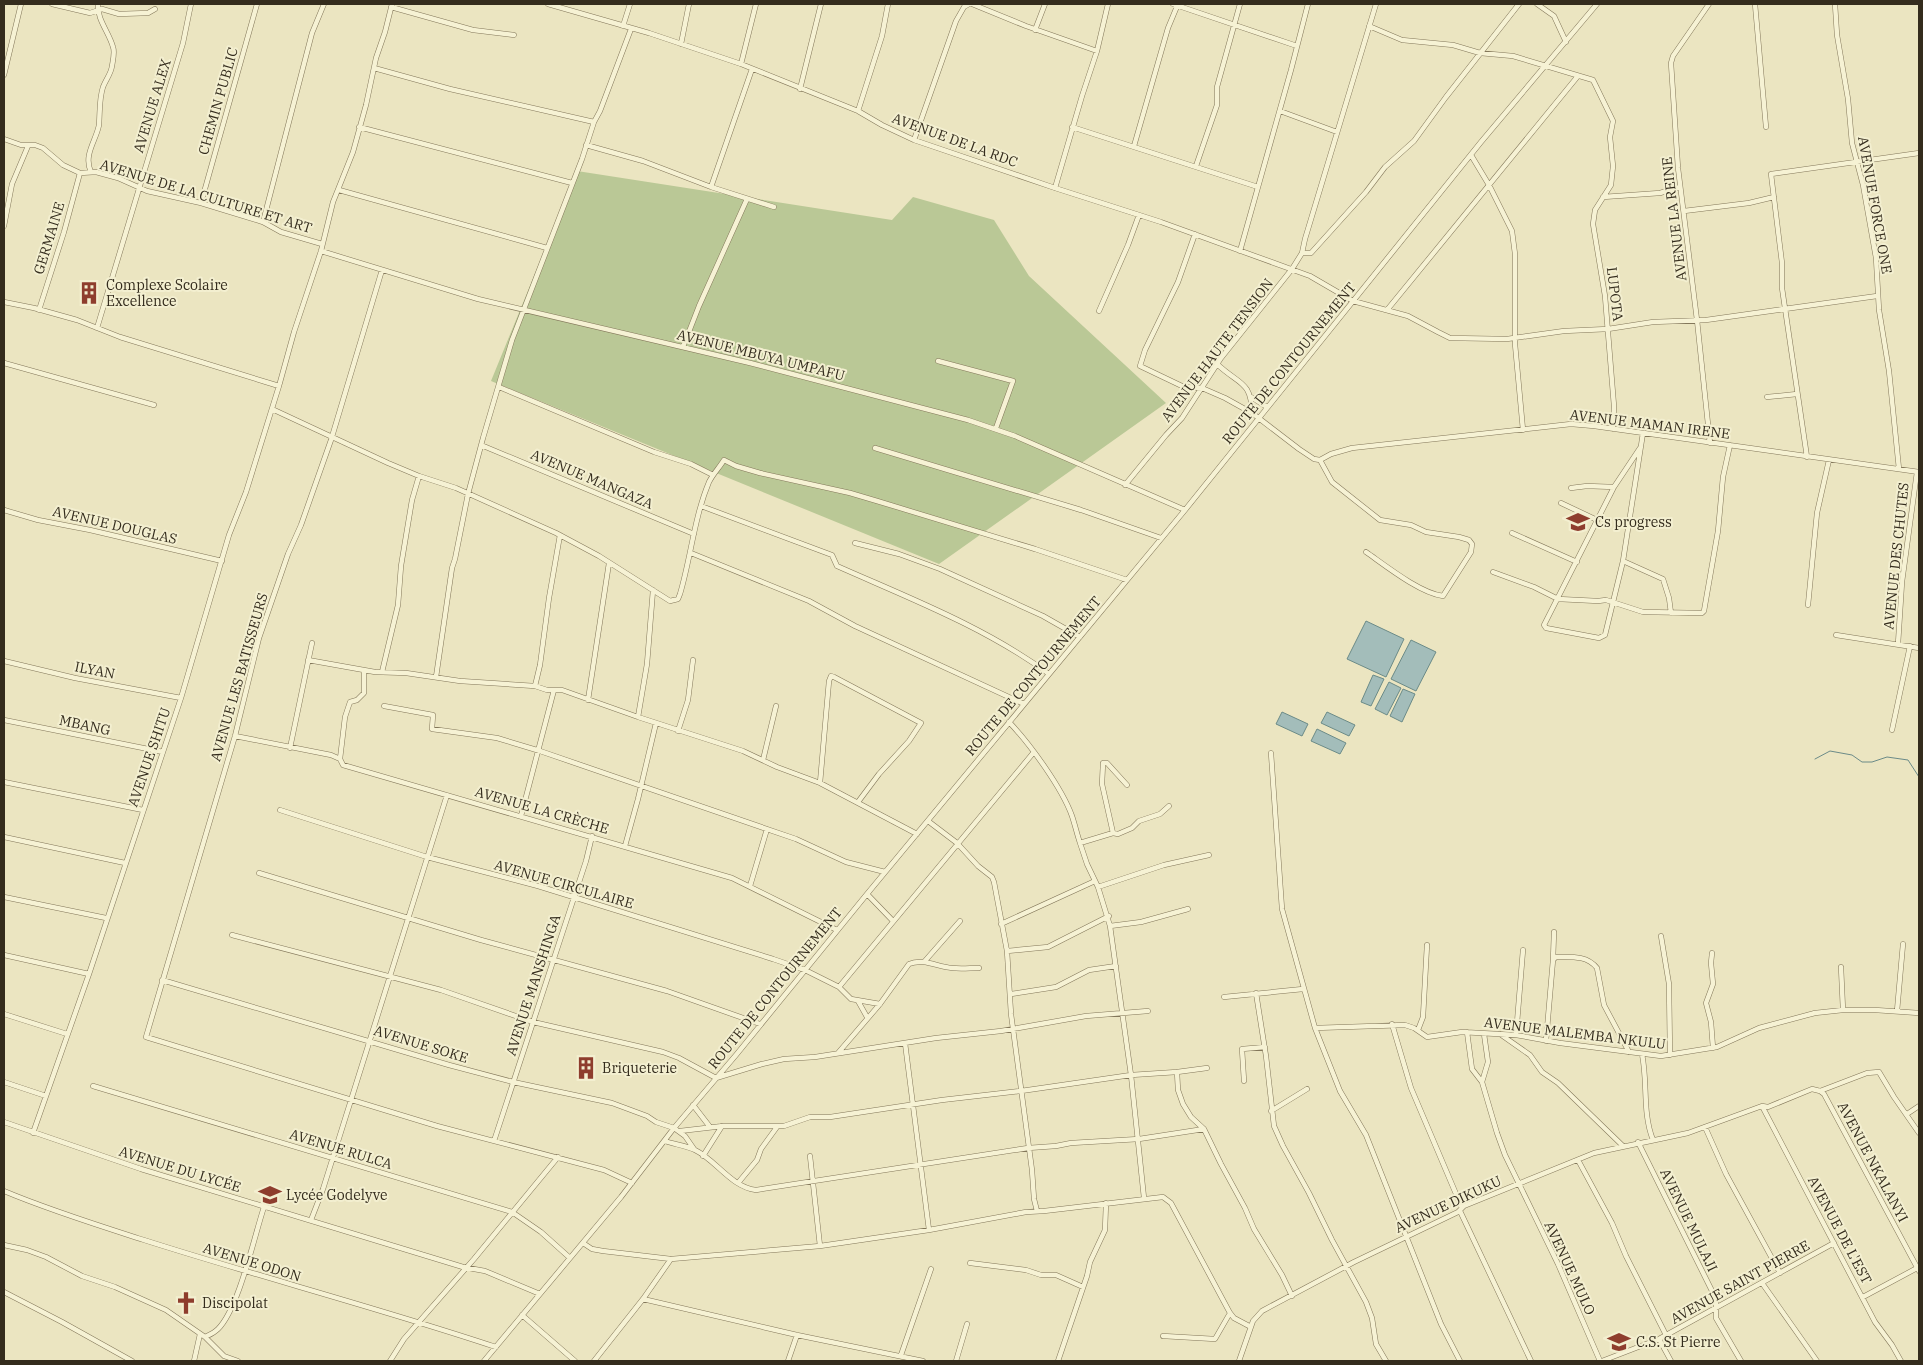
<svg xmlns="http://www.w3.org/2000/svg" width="1923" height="1365" font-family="'IBM Plex Serif',serif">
<rect width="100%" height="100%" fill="#ebe5c1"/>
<!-- green -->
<path fill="#bac896" d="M577,171l315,49 21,-23 81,23 35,56 137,127 -227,161 -448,-183z"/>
<!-- water -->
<path fill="#a3bdba" stroke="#6b8b88" d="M1366,621l38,18 -18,38 -39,-18z
M1411,640l25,12 -20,39 -25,-12z
M1373,675l11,4 -13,27 -10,-4z
M1389,682l12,6 -14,27 -12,-6z
M1403,689l12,5 -13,28 -12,-6z
M1282,712l26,12 -6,12 -26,-12z
M1327,712l28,13 -6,11 -28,-13z
M1317,729l29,14 -6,11 -29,-13z"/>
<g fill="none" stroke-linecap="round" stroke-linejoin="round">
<!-- stream -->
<path stroke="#6b8b88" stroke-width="1" d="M1815,759l15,-8 22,4 10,7h10l15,-5 21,3 11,17"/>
<defs>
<path id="minor" d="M52,4l38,9 12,-4 17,5 29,-1 7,-4
M548,4l101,29 92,31 117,47 24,14 32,15 141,48 106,34 149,54 43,25 55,15 30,16 12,6 57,1 57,-8 44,-2 45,-7 53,-2 171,-24
M972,4l54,22 71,25
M1173,4l124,42
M1537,4l17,12 12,26
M1709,4l-36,52 -2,7 7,105 19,152 13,123
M1755,4l11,123
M1835,4l2,31 11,64 4,44 11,42 13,73 3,52 10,61 10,98
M391,7l82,23 41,5
M623,26l7,-22
M1369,26l33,14 51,5 27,8 33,3 80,24 20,41 -3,16 3,29 -2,19 -16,25 -2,14 12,72 9,110 -1,23
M1035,30l10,-26
M681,44l8,-40
M741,64l15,-60
M374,68l76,21 144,33
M4,75l17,-71
M800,89l21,-85
M858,111l24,-75 6,-32
M1280,111l57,21
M359,127l213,56
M1072,127l186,60
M4,139l17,6h14l8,3 20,17 17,8 16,-1 22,6 29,13 54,12 62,19 18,10 41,12
M914,140l42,-119 8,-14 5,-3
M586,145l57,16 68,26 63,20
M1134,146l34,-118 10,-24
M1471,155l18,30 23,46 3,23v90l8,86
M1196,166l21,-61v-18l23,-83
M91,172c-8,-17 5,-31 8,-47 1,-13 0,-26 4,-38 3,-8 8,-13 9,-21 1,-6 3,-14 1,-19 -4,-15 -16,-27 -15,-43
M711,187l41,-118
M1055,188l27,-92 15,-45 11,-47
M339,190l208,58
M1603,197l57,-4 20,-6
M201,203l56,-199
M1684,211l65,-8 25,-6
M263,222l49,-189 12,-29
M4,226l8,-42 16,-38
M1195,234l-17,48 -33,68 -5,16 44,21 18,1 23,10 27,15 47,36 15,10 6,1
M321,251l157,48 272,64 218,57 47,16 170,74
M1240,251l51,-181 17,-66
M1302,253l3,-14 71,-235
M382,270l-51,170 -30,85 -13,29 -29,84 -24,98 -89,301 291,89 167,44 28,13
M4,302l30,6 43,12 43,17 159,49
M39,310l25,-78 16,-59
M1387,310l191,-234
M1099,311l29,-66 11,-30
M97,328l86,-285 8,-39
M683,347l16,-41 48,-107
M938,361l75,20 -17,47
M4,363l150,42
M1217,364c22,21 34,16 35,49
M499,387l155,65 37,12 22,11
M1251,397l16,10
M1767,397l30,-3
M272,409l116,54 31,13 37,12 100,45 43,23 71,45 8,-2 2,-5c11,-37 14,-76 29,-112 4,-8 10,-14 15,-22l12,6 24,7 90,20 27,8 158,48 92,31
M481,445l213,89
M875,448l206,62 80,28
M1640,448l-26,39 -70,138 2,3 53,10 6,-3 18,-74 20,-128
M1807,457l-25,-169v-25l-11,-89 148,-21
M1320,460l11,-6 21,-6 219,-24 23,2 325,46
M1320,460l12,22 48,38 31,5 15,7 33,5 10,3 3,4 -1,8 -28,44c-23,-3 -57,-30 -77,-44
M1125,485l41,-50 16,-17 39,-60 71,-89 10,-16h9l55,-61 19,-25 29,-26 32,-44 73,-93
M1571,488l16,-2 27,1
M1561,503l36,17
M701,506l131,49 5,11c72,32 148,61 212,108
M4,510l34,10 52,10 132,31
M1512,533l65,29
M560,535l-11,63 -9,67 -5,21 12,4h15l76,27
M855,543l44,11 41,15 103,47 37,21
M691,553l118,48 46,25 169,78
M1623,561l40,18 6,19 2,15
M1493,572l41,15 24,12 40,2 8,-1 37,12 59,1 2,-2 14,-80 5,-54 7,-32
M653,590l-6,74 -9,53 105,34 34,16 43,16 97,51
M1808,605l9,-92 12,-53
M1836,635l83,13
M1898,644l4,-62 15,-110
M308,660l67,12 31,1 54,8 75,5
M4,661l71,17 106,20
M382,672l16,-67 3,-39 11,-66 7,-24
M436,677l16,-109 3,-9 13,-65 15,-56 29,-98 70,-181 12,-37 6,-11 31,-82
M588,700l21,-137
M384,706l49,9 -1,14 65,9 43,13 256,88 50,23 39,10
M4,720l159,32
M1009,722c21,22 53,66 63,94 3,9 5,18 8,27l33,-10 5,1 14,-6 7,-7 21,-7 9,-8
M1892,730l18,-84
M678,731l10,-31 5,-40
M235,736l96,19 9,4 3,6 389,113 105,52
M290,748l22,-105
M1271,753l11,156 33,119 25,63 26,44 75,189 19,37
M340,759l5,-42 5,-15 7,-2 7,-7v-23
M763,760l13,-54
M4,782l139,28
M820,783l9,-102 2,-5 3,1 87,46 -12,18 -30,33 -21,28
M280,810l147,47 111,29 235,73 32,11 34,17 12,12 29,5
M521,816l33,-126
M928,821l29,22 21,23 14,11 2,5 13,69 4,63 21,156 2,29 3,12
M1113,833l-11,-49 1,-21h4l20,22
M4,837l121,26
M1080,843l7,21 11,23 66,-22 45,-10
M625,846l13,-47 18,-76
M259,873l222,67 186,51 93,33
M750,886l17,-57
M1098,887l12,39 21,149 46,-3 1,18 5,14 8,13 13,12 17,35 24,44 9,21 28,46 10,21
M867,894l26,27
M4,897l102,21
M1001,924l94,-43
M1110,926l31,-4 47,-13
M232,935l209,55 92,32 130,30 16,6 37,20 46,-14 22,-5 31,-2 121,-19 65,-7 85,-15 62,-5
M1661,936l8,48 1,71
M1007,951l41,-4 61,-31
M1712,953l-1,10 2,21 -7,19 5,19 2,26
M4,955l85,19
M1553,960l1,-28
M924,962l36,-41
M1841,967l2,43
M162,980l287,85 64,17 99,21 35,13 9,6 18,6 11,8 9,13
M839,987l195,-235
M1256,993l10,63 8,70 9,20 26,47 23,47 34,62 6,16 4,26 10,17
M1011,994l45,-7 33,-17 27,-4
M1224,997l79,-8
M858,1001l9,16
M1897,1011l6,-67
M4,1014l63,20
M1392,1024l19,64 51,120
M1315,1028l90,-3 9,3 13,9 35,-5 54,3 44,8 101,13 56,-9 42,-19 56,-15 28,-3h32l44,3
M1418,1030l5,-13 4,-72
M1467,1032l5,37 10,13
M1484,1034l4,28 -6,20 15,51 8,22 53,109 42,97
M1500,1034l30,21 12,17 16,11 65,63
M1516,1035l7,-85
M1546,1041l7,-81 3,-3c15,0 31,-2 41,11l7,37 25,47
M905,1043l24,187
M838,1053l42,-49 29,-40c15,-6 28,3 43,4 9,1 18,0 27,0
M1642,1054c6,29 0,58 11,86
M1177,1072l30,-4
M1244,1081l-2,-32 23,-2
M4,1082l42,14
M93,1086l419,126 29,20 29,26
M1820,1091l4,3 95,177
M1820,1091l47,-18 12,-1 15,25 25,36
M693,1105l17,22
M1762,1106l113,216 17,23 9,16
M1271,1111l36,-22
M1907,1114l12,-8
M4,1122l137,47 322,98 22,4 55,23
M1705,1127l21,47 54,99
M680,1131l43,-5h61l26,-9h20l112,-17 79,-9 110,-16 13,123
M33,1133l56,-159 92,-276 48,-163 17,-43 33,-106 15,-54 27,-81 12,-49 20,-50 13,-47 10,-47 9,-26 7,-28
M494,1141l92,-280 6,-25
M665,1141c8,3 22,5 30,9 21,10 36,37 61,40l272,-42 28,-2 15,-3 68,-4 65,-10
M1638,1142l78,157v19l25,43
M703,1156l19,-30
M810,1156l10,90
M1578,1160l34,63 14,33 40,79
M738,1183l19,-23 4,-11 16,-22
M4,1191c45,19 93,34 140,49 116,37 235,68 352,107
M1460,1211l71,150
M311,1220l12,-31 124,-394
M583,1243l9,6 11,2 68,8 149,-13 109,-16 97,-18 18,-1 119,-14 8,6 59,110 4,5 17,9
M4,1245l23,5 19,7 36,19 33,11 51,23 39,27 19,19 14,5
M970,1263l56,7 15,5h15l27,12
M1762,1283l55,78
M4,1292l58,30 70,39
M1863,1297l56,-30
M643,1299l154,36 126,26
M522,1315l53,46
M1163,1336l52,3 15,-26
M205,1337c4,-2 9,-4 13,-8 21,-21 36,-92 46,-122
M1659,1339l12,22
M901,1355l30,-86
M194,1361l6,-27
M390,1361l14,-22 70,-80 84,-102
M484,1361l137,-164 53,-69 62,-73 131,-161 318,-384 296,-368 116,-138
M594,1361l49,-62 28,-40
M788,1361l9,-26
M956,1361l11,-37
M1058,1361l29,-85 3,-14 15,-32 1,-27
M1239,1361l14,-40 9,-10 92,-49 104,-50 6,-6 130,-53 94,-20 74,-27 6,1 44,-18 8,2
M1602,1361l57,-22 175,-96"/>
</defs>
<!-- minor casing -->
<use href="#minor" stroke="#83775a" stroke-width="5.5"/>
<!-- minor -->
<use href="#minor" stroke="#f6f2d4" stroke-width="4.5"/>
</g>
<!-- icons -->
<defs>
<symbol id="building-bare" viewBox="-9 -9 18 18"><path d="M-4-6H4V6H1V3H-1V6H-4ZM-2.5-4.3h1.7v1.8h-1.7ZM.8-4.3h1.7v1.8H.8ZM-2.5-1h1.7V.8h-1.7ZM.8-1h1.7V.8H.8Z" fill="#8e3d2d" stroke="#f3efd0" stroke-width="2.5" paint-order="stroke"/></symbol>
<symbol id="school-bare" viewBox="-9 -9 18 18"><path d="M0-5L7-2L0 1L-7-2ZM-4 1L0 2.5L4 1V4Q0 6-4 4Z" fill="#8e3d2d" stroke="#f3efd0" stroke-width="2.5" paint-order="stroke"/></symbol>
<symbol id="church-bare" viewBox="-9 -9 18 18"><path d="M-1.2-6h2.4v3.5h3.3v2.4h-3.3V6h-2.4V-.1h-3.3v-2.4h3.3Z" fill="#8e3d2d" stroke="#f3efd0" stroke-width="2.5" paint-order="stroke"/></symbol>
</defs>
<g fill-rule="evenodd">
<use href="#building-bare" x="73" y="277" width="32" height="32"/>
<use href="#school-bare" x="1562" y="506" width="32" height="32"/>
<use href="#building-bare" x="570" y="1052" width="32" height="32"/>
<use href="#school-bare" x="254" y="1179" width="32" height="32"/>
<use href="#church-bare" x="170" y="1287" width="32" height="32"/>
<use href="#school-bare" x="1603" y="1326" width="32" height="32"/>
</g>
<g text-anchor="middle" stroke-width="4" stroke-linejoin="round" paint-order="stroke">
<!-- street labels -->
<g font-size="14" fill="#342c1d" stroke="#f3efd0">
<text transform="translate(218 101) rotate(-74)" y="5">CHEMIN PUBLIC</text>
<text transform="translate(152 106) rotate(-73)" y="5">AVENUE ALEX</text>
<text transform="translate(955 140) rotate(20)" y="5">AVENUE DE LA RDC</text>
<text transform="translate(206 196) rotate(17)" y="5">AVENUE DE LA CULTURE ET ART</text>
<text transform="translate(1875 205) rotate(80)" y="5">AVENUE FORCE ONE</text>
<text transform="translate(1674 219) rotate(-97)" y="5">AVENUE LA REINE</text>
<text transform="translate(49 238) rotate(-73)" y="5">GERMAINE</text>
<text transform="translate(1615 294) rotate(83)" y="5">LUPOTA</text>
<text transform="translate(1217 350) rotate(-53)" y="5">AVENUE HAUTE TENSION</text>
<text transform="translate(761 355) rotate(14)" y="5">AVENUE MBUYA UMPAFU</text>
<text transform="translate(1289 363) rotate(-51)" y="5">ROUTE DE CONTOURNEMENT</text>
<text transform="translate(1650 424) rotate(7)" y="5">AVENUE MAMAN IRENE</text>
<text transform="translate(592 479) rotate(23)" y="5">AVENUE MANGAZA</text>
<text transform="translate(115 525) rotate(13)" y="5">AVENUE DOUGLAS</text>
<text transform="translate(1896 556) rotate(-84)" y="5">AVENUE DES CHUTES</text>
<text transform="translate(95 670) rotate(11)" y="5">ILYAN</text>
<text transform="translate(1033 676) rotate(-50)" y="5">ROUTE DE CONTOURNEMENT</text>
<text transform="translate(239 677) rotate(-74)" y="5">AVENUE LES BATISSEURS</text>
<text transform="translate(85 725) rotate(12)" y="5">MBANG</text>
<text transform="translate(149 757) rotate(-71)" y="5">AVENUE SHITU</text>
<text transform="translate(542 810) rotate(16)" y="5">AVENUE LA CRÈCHE</text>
<text transform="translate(564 884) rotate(16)" y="5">AVENUE CIRCULAIRE</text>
<text transform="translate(533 985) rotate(-72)" y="5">AVENUE MANSHINGA</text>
<text transform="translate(775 988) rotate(-51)" y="5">ROUTE DE CONTOURNEMENT</text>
<text transform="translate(1575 1033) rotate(7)" y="5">AVENUE MALEMBA NKULU</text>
<text transform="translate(421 1044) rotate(17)" y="5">AVENUE SOKE</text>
<text transform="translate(341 1149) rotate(17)" y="5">AVENUE RULCA</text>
<text transform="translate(1873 1162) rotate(62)" y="5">AVENUE NKALANYI</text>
<text transform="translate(180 1169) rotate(17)" y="5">AVENUE DU LYCÉE</text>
<text transform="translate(1448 1204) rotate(-25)" y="5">AVENUE DIKUKU</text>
<text transform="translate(1689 1220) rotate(64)" y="5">AVENUE MULAJI</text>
<text transform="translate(1840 1230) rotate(62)" y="5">AVENUE DE L'EST</text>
<text transform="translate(252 1262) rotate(17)" y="5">AVENUE ODON</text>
<text transform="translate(1570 1268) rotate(65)" y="5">AVENUE MULO</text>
<text transform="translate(1740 1282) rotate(-29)" y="5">AVENUE SAINT PIERRE</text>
</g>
<!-- poi labels -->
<g font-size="14" fill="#342c1d" stroke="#f3efd0" text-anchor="start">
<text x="106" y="290">Complexe Scolaire<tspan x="106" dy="16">Excellence</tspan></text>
<text x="1595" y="527">Cs progress</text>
<text x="602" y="1073">Briqueterie</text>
<text x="286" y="1200">Lycée Godelyve</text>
<text x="202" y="1308">Discipolat</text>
<text x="1636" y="1347">C.S. St Pierre</text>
</g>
</g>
<!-- border -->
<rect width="1923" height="1365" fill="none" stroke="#342c1d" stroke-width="10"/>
</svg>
